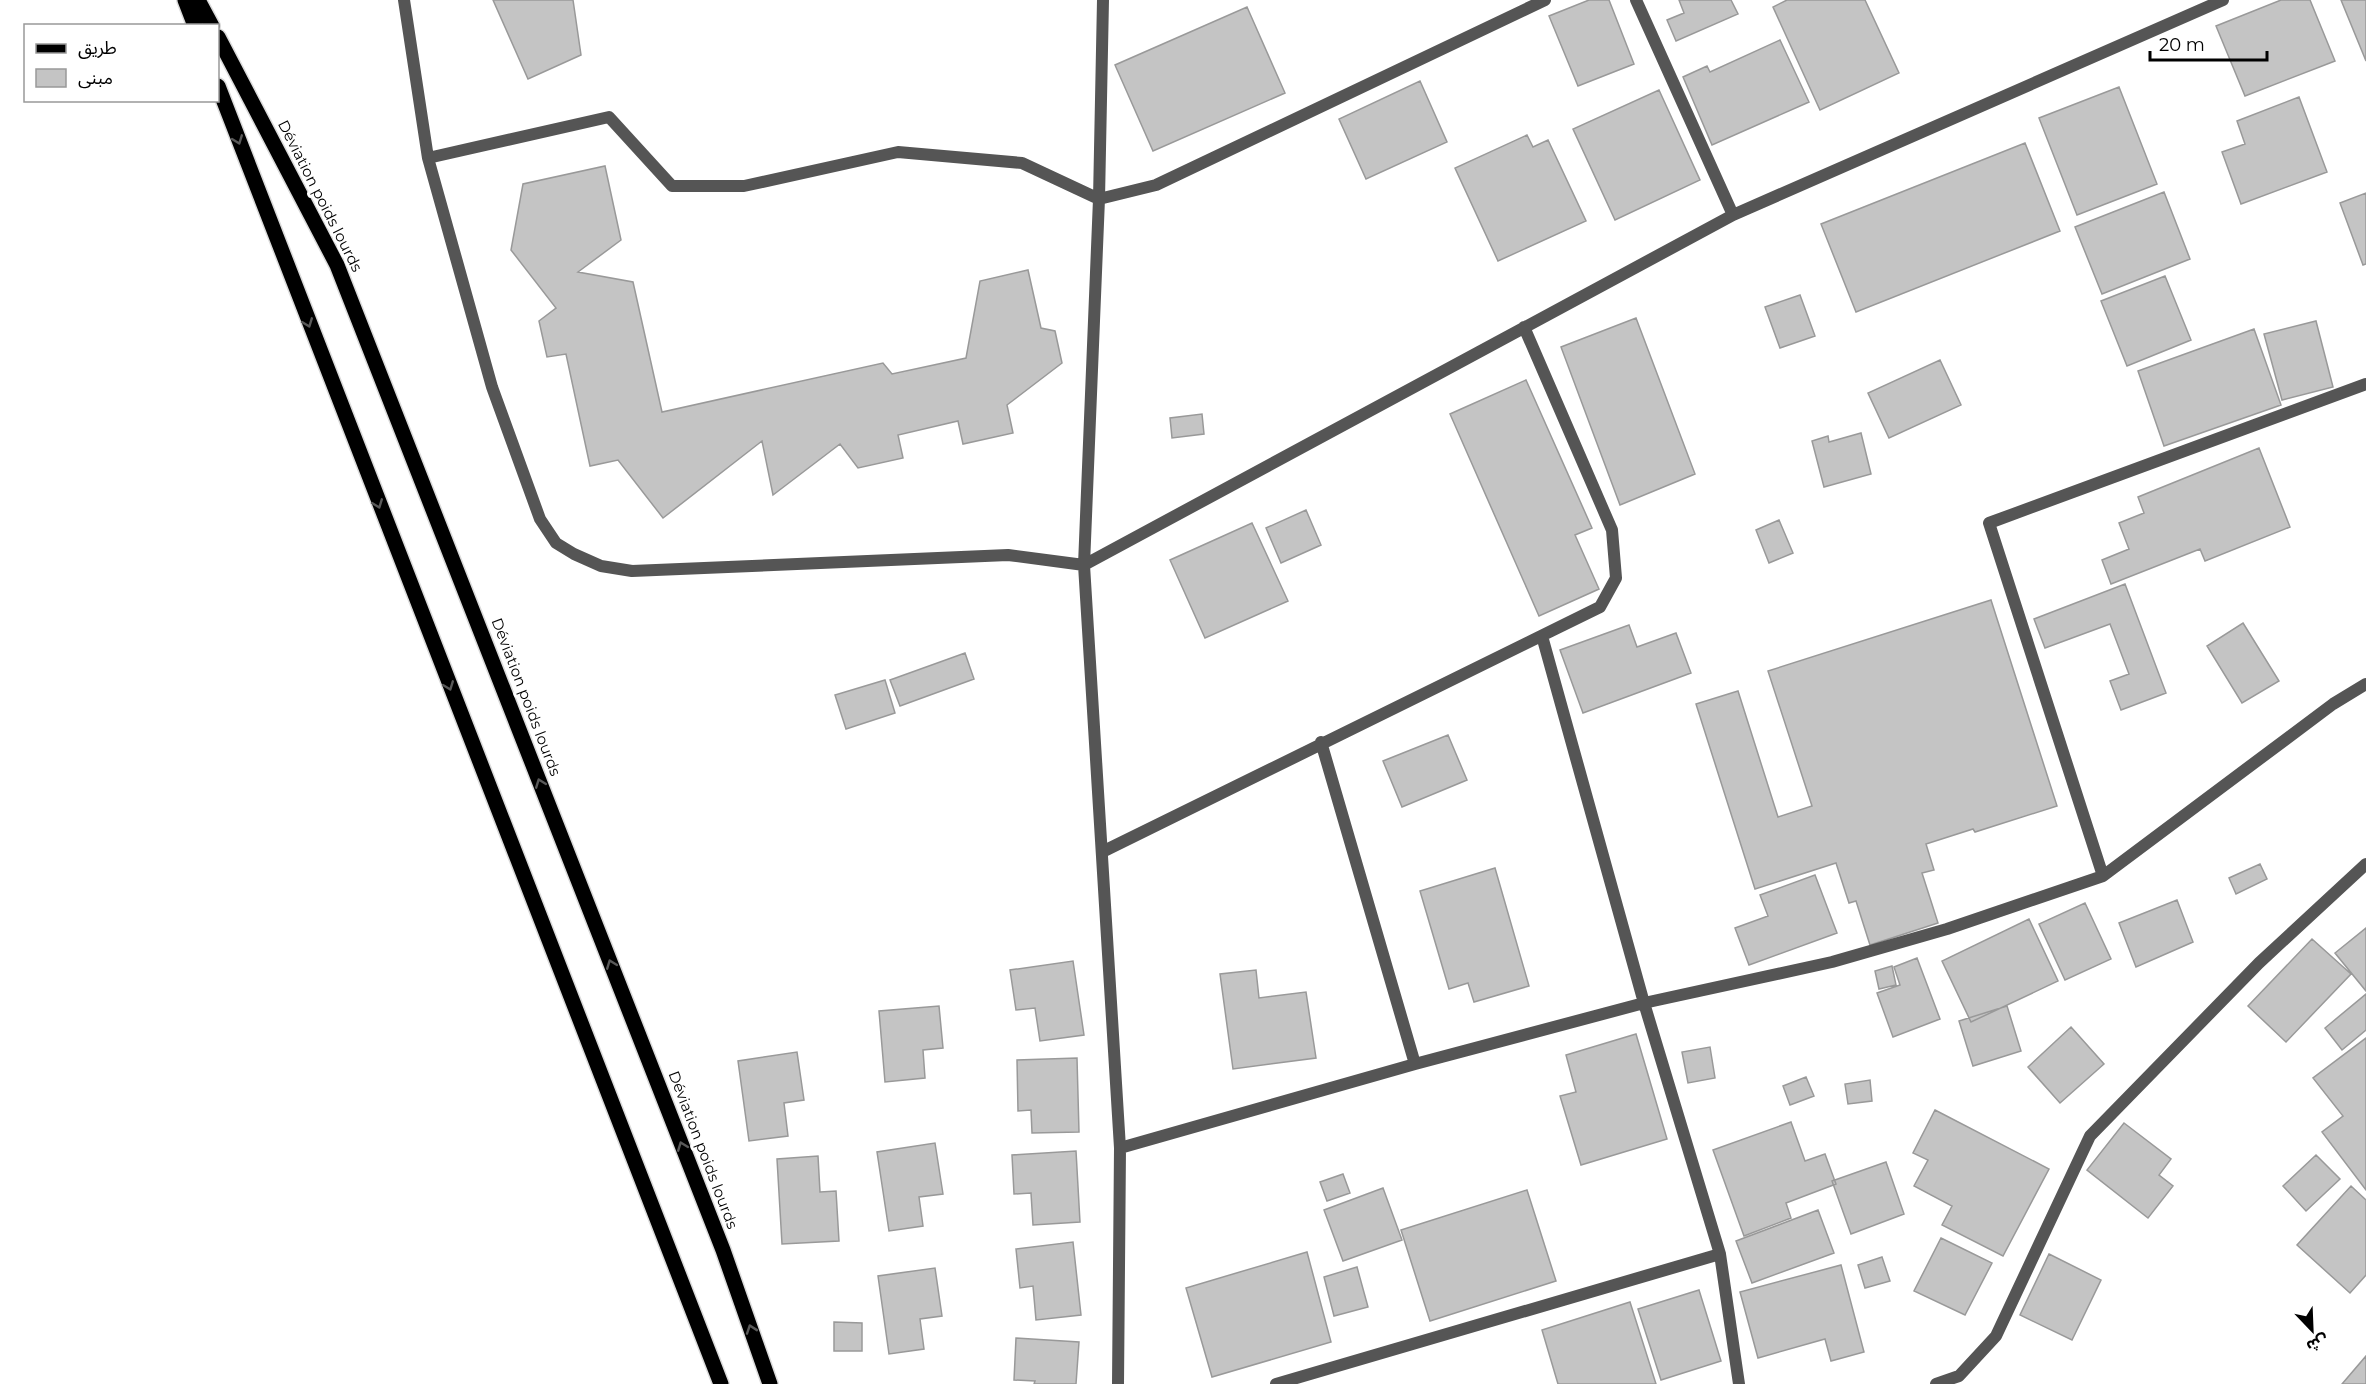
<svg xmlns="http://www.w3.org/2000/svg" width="2366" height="1384" font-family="Montserrat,'Noto Sans Arabic',sans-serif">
<rect width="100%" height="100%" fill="#fff"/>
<!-- building -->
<path fill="#c4c4c4" stroke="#999" stroke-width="1.5" d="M493,0h80l8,55 -53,24z
M1589,0h20l25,64 -56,22 -29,-70z
M1679,0h52l7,14 -62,27 -9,-21 17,-7z
M1787,0h78l34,73 -79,37 -47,-103z
M2281,0h29l25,61 -90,35 -29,-70z
M2341,0h25v61z
M1247,7l38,86 -132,58 -38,-86z
M1780,40l29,62 -97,43 -29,-68 24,-11 3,6z
M1420,81l27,61 -81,37 -27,-60z
M2119,87l38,97 -80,31 -38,-97z
M1659,90l41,90 -85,40 -42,-91z
M2299,97l28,75 -86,32 -19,-52 23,-8 -8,-23z
M1527,135l6,12 15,-7 38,81 -88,40 -43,-93z
M2025,143l35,88 -204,81 -35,-88z
M605,166l16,74 -43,32 55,10 29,130 221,-49 9,11 74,-16 14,-77 48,-11 13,58 14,3 7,32 -55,42 6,28 -50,11 -5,-23 -60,14 5,23 -45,10 -18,-24 -67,51 -11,-54 -99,77 -45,-58 -28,6 -24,-112 -19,3 -8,-36 17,-13 -45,-58 12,-66z
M2164,192l26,67 -88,35 -27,-67z
M2366,193v71l-3,1 -23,-62z
M2165,276l26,64 -64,26 -26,-65z
M1800,295l15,41 -35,12 -15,-41z
M1636,318l59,156 -75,31 -59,-158z
M2316,321l17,66 -51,13 -18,-66z
M2254,329l27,76 -117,41 -26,-75z
M1940,360l21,45 -72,33 -21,-45z
M1526,380l66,148 -17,7 24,54 -60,27 -89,-202z
M1202,414l2,20 -32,4 -2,-20z
M1861,433l10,41 -47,13 -12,-46 16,-5 1,6z
M2259,448l31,79 -85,34 -5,-12 -89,35 -9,-24 27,-11 -10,-26 25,-10 -6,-16z
M1306,510l15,35 -40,18 -15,-35z
M1779,520l14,33 -24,10 -13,-33z
M1252,523l36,78 -83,37 -35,-78z
M2125,584l41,109 -45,17 -11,-29 19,-7 -19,-50 -65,24 -11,-29z
M1991,600l66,206 -82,26 -2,-3 -47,15 8,26 -12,3 16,50 -68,22 -14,-44 -7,2 -13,-40 -81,26 -59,-185 42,-13 40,126 34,-11 -44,-135z
M2243,623l36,58 -37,22 -35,-57z
M1629,625l8,22 39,-14 15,40 -108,40 -23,-63z
M965,653l9,26 -74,27 -10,-26z
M885,680l10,33 -49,16 -11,-34z
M1448,735l19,45 -65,27 -19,-46z
M2260,864l7,15 -31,15 -7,-16z
M1495,868l34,118 -55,16 -6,-19 -19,6 -29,-98z
M1815,875l22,58 -88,32 -14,-37 33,-12 -8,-21z
M2177,900l16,42 -57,25 -17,-44z
M2085,903l26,56 -46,21 -26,-56z
M2029,919l29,62 -87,41 -29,-61z
M2366,928v63l-31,-38z
M2312,939l39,35 -65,68 -38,-36z
M1917,958l23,61 -47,18 -16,-44 23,-8 -6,-18z
M1073,961l11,74 -44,6 -5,-33 -19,2 -6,-40z
M1892,966l4,19 -17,4 -4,-18z
M1256,970l3,28 47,-6 10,66 -83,11 -13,-95z
M2366,994v36l-24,20 -17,-22z
M939,1006l4,42 -20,2 2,28 -40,4 -6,-71z
M2007,1006l14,45 -48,15 -14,-45z
M2071,1027l33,37 -44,39 -32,-36z
M1636,1034l31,105 -86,26 -21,-69 16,-4 -10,-37z
M2366,1038v152l-44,-58 21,-16 -30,-38z
M1710,1047l5,31 -27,5 -6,-31z
M797,1052l7,48 -20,3 4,33 -39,5 -11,-80z
M1077,1058l2,74 -47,1 -1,-23 -13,1 -1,-51z
M1806,1077l8,19 -24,9 -7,-19z
M1870,1080l2,21 -24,3 -3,-20z
M1935,1110l114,59 -46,87 -61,-31 10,-19 -38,-20 14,-26 -15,-7z
M1791,1122l14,39 20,-7 11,30 -50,19 5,15 -47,18 -31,-86z
M2124,1123l47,36 -12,16 14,11 -25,32 -61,-48z
M935,1143l8,51 -24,3 4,29 -34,5 -12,-79z
M1076,1151l4,71 -47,3 -2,-32 -17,1 -2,-39z
M2316,1155l24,24 -34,32 -23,-25z
M818,1156l2,36 16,-1 3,50 -57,3 -5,-85z
M1886,1162l18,52 -53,20 -19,-53z
M1343,1174l7,19 -23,8 -7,-19z
M2351,1186l15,14v75l-16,18 -53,-48z
M1383,1188l19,52 -59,21 -19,-51z
M1527,1190l29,91 -126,40 -29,-91z
M1818,1210l16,43 -82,30 -16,-42z
M1941,1238l51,25 -27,52 -51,-24z
M1073,1242l8,73 -45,5 -3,-34 -13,2 -4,-39z
M1307,1252l24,90 -119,35 -26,-89z
M2049,1254l52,26 -29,60 -52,-25z
M1882,1257l8,24 -25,7 -7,-23z
M1841,1265l23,87 -33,9 -6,-22 -67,19 -18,-66z
M1357,1267l11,40 -34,9 -10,-39z
M935,1268l7,48 -22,3 4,30 -35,5 -11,-78z
M1699,1290l22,71 -60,19 -23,-71z
M1630,1302l26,82h-98l-16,-54z
M834,1322l28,1v28h-28z
M1016,1338l63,4 -3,42h-42l1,-3 -21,-1z
M2366,1356v28h-24z"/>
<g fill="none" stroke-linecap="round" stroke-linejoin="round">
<defs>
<path id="primary" d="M185,0l10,26
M198,0l14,26
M218,37l119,228 386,985 47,134
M218,86l503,1298"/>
</defs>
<!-- primary casing -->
<use href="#primary" stroke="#dbdbdb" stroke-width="18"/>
<!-- street -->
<path stroke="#555" stroke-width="12" d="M404,0l24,158 64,229 48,132 16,24 18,11 27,12 31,5 376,-16 76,10 649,-350 490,-215
M1103,0l-4,199 -15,366 36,583 -2,236
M1636,0l97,215
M428,158l181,-41 63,69h72l154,-34 124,11 77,36 57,-14 389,-185
M1542,636l102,367 76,251 19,130
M1321,742l94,322
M1102,852l498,-245 16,-29 -4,-48 -88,-203
M2103,876l-114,-353 377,-139
M1120,1148l295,-84 229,-61 188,-41 115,-33 156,-53 230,-172 33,-20
M1276,1384l444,-130
M1936,1384l23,-8 37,-40 94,-200 169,-173 107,-99"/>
<!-- primary -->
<use href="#primary" stroke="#000" stroke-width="15"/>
</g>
<!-- one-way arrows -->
<defs><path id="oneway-chevron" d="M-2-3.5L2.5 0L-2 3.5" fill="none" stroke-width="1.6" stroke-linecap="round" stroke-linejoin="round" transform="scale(1.5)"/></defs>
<g stroke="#595959">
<use href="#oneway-chevron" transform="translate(238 140) rotate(69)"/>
<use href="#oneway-chevron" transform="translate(308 323) rotate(69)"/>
<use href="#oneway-chevron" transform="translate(378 504) rotate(69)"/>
<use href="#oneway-chevron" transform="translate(449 686) rotate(69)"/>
<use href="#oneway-chevron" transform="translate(540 783) rotate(-111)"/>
<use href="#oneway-chevron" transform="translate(611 964) rotate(-111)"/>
<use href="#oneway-chevron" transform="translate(682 1146) rotate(-111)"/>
<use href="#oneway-chevron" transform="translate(751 1329) rotate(-109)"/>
</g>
<g text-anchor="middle" stroke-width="6" stroke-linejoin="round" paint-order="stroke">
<!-- street labels -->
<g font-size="15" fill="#000" stroke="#fff">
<text transform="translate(320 196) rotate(63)" y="5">Déviation poids lourds</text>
<text transform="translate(526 697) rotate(69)" y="5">Déviation poids lourds</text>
<text transform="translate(703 1150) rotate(69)" y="5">Déviation poids lourds</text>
</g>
</g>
<!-- legend -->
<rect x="24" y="24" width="195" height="78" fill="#ffffff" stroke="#999999" stroke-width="1.5"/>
<rect x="36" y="44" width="30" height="9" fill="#000000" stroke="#999999" stroke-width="1.5"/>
<text x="78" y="54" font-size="18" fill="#000000">طريق</text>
<rect x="36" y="69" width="30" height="18" fill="#c4c4c4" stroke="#999999" stroke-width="1.5"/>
<text x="78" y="84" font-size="18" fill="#000000">مبنى</text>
<!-- north arrow -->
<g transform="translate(2312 1330) rotate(157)" stroke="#ffffff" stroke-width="4.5" paint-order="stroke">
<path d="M0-4.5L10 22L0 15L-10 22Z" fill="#000000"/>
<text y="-9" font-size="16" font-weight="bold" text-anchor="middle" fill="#000000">ش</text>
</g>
<!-- scale -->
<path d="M2150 51v9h117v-9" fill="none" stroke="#000000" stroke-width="3"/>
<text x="2159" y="51" font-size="18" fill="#000000" stroke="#ffffff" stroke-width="4.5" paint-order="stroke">20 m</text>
</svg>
